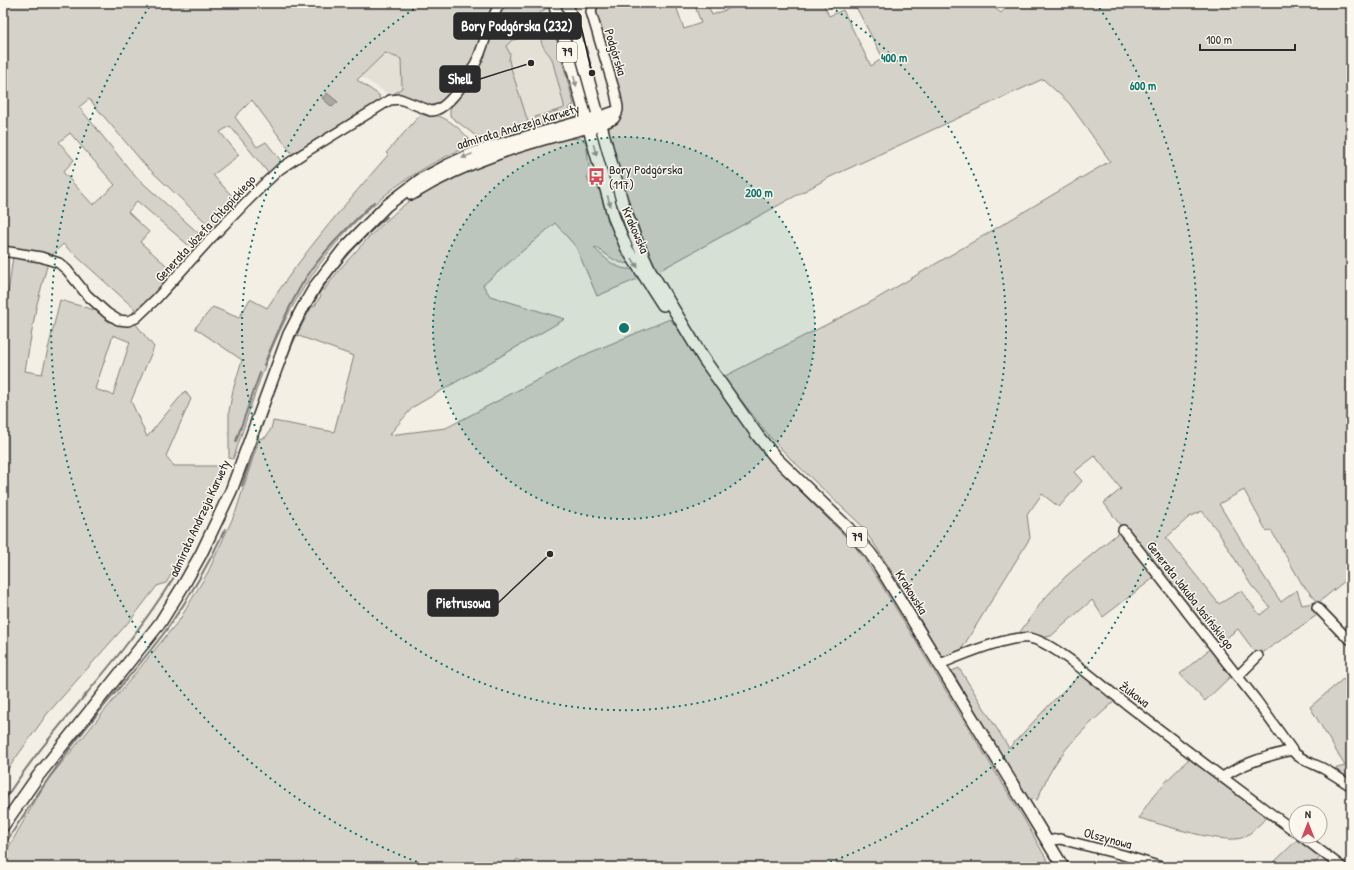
<svg xmlns="http://www.w3.org/2000/svg" width="1354" height="870" font-family="'Patrick Hand',sans-serif">
<rect width="100%" height="100%" fill="#f3efe4"/>
<filter id="ink" filterUnits="userSpaceOnUse"><feTurbulence type="fractalNoise" baseFrequency=".025" numOctaves="2"/><feDisplacementMap in="SourceGraphic" scale="8" xChannelSelector="R" yChannelSelector="G"/><feConvolveMatrix kernelMatrix="1 2 1 2 8 2 1 2 1" color-interpolation-filters="sRGB"/></filter>
<g filter="url(#ink)">
<!-- built -->
<path fill="#e4e0d6" d="M550,6l7,35 -3,-5 -9,-1 -4,6 3,8 5,4 3,6 12,46v3l-2,1 -26,11 2,2 -10,2 -18,-59 -4,-19 26,-24 2,-5z
M385,52l16,6 1,30 -11,8 -31,-20z"/>
<!-- green -->
<path fill="#d5d2c9" stroke="#807e7a" fill-rule="evenodd" d="M3,3h546l1,3 -16,11 -7,13 -9,9 -6,1 -6,6 4,8 -1,6 1,5 18,57 -4,5 -43,13 -31,-24v-10l30,-45 12,-25 -8,-4 -15,35 -21,30 -11,10 -7,1 -39,-12 11,-8 -1,-29 -16,-6 -28,27 22,15 1,8 -110,72 -40,-49 -10,6 19,23 -26,20 28,31 -26,25 -70,-66 -56,-66 -10,8 55,68 72,65 -11,11 -58,-50 -9,11 21,20 -9,10 35,31 -3,3 8,5 -20,21 -25,21 19,24 -23,54 16,36 38,-46 6,8 -25,57 8,10h52l-28,63 -32,54 -9,3 -24,31 -86,97 -44,62v-459h2l8,-61 -10,-2zM252,100l41,55 -11,7 -16,-20 -9,5 -22,-30zM70,133l45,52 -22,20 -30,-33 11,-12 -15,-18zM63,244l72,65 -9,15 -11,-1 -8,-2 -6,-9 -41,-12 -18,74 -17,-3 11,-63 12,-46 5,-8zM113,335l17,7 -17,53 -18,-6z
M597,3h78l9,26 17,-6 -7,-20h13l5,12 32,-12h79l6,13 14,-6 28,56 12,-8 -28,-53 4,-2h16l2,4 8,-4h103l13,10 9,-10h341v573l-32,26 5,7 -4,4 -62,43 -20,-27 -22,17 -61,-69 -52,40 -11,-17 -41,36 -11,2 -20,-6 23,-32 23,-24 57,-47 -19,-26 17,-14 -26,-33 -21,16 8,9 -23,26 -17,-13 -15,21 3,23 -69,112 -19,8 -45,-78 -20,-32 -18,-25 -67,-63 -22,-23 -47,-60 148,-75 239,-141 -41,-58 -26,-24 -213,98 -175,96c-22,-43 -34,-93 -47,-140l1,-5 10,-11 -25,-109zM1244,490l23,42 4,-2 31,54 16,18 -16,3 -5,-15 -16,12 -30,-45 -32,-53zM1202,511l15,19 34,55 19,22 -10,8 -19,-24 -22,13 -53,-66 23,-21z
M545,35h6l6,6 17,64 -5,2 1,5 -2,4 -28,8 -5,-7 27,-8 2,-1v-3l-12,-46c-4,-7 -9,-10 -11,-18z
M421,114l9,3c9,-8 39,18 42,27 -18,9 -37,17 -54,28 -60,36 -110,98 -139,161 -19,40 -31,84 -46,126l-4,-1v-47l4,-21 9,-30 -47,-32 18,-21 26,11 11,-19 17,9c36,-55 78,-104 121,-153l-2,-2z
M571,137l1,2 8,-1 6,4 4,32 -3,3 3,8 7,-2 34,80c-14,3 -25,-10 -36,-16l-1,1c12,11 23,23 40,21l8,8 -45,19 -21,-49 -21,-24 -72,62 7,11 75,23 -152,88 -24,28 57,-7 143,-75 81,-34c12,16 39,47 43,64l43,61 37,40 61,61 22,31 148,243 27,48h-518l-16,-8 -4,8h-510v-10l43,-75 134,-163 28,-47 28,-61 23,-72 7,-2 5,-8 2,-8 61,11 20,-76 -58,-21 13,-29 5,1 13,-21 12,-16 29,-32 30,-28 21,-17 67,-31 11,-1 8,-4z
M1211,648l22,26 -28,27 -25,-27z
M959,668l50,80 43,-46 29,-28 35,26c-23,21 -48,42 -64,69 -6,10 -10,20 -15,31l-6,-1 -7,-4 -72,-124z
M1343,679l8,10v94l-21,-13 15,-4 -35,-59z
M1191,757l77,60c-8,6 -16,16 -24,20 -18,9 -84,-13 -105,-19 12,-23 33,-43 52,-61z
M1298,839l23,17 -9,11h-43z"/>
<!-- water -->
<path fill="#aca9a2" stroke="#787772" d="M327,93l11,9 -6,5 -10,-9z"/>
<g fill="none" stroke-linecap="round" stroke-linejoin="round">
<!-- stream -->
<path stroke="#787772" stroke-width="2" d="M264,365c11,-27 23,-55 38,-81 19,-31 46,-57 72,-82
M260,431c15,-42 28,-85 51,-124 19,-35 46,-65 76,-90
M236,441l24,-68
M242,486l16,-49
M3,802c35,-55 80,-102 120,-153 18,-23 35,-47 51,-72
M3,847c26,-41 53,-81 83,-119 27,-34 56,-65 81,-99 22,-31 42,-65 58,-100"/>
<defs>
<path id="minor" d="M593,3l-2,9 24,80 3,15 -1,7 -3,5 -13,6
M598,117l20,-7
M3,251l38,6 18,6 8,7 20,25 20,18 11,7 10,1 8,-3 20,-19 56,-62 51,-52 17,-16 24,-16 86,-53 10,-1 31,12c17,0 41,-39 47,-53 8,-19 12,-38 22,-55
M1123,530l133,170 36,50
M1317,607l26,27 8,6
M940,664c19,-8 70,-29 89,-26 20,2 66,41 83,55 61,47 122,94 184,139
M1238,676l20,-20
M1223,777c20,-14 45,-21 69,-27 7,10 21,13 32,19 9,5 18,11 27,17
M1301,836l41,31
M1048,842l5,-2 7,-1 63,16 38,12"/>
<path id="major" d="M554,3l60,215 13,31 36,56
M567,3l55,198 13,36 15,33 53,88 55,78 18,22 72,70 22,25 10,14 183,300
M412,194c55,-34 119,-53 182,-68
M3,826l35,-50 122,-153 23,-37 18,-32 30,-63 58,-157 13,-25 14,-24 27,-35 43,-44 34,-26 28,-15 24,-11 26,-9 100,-28"/>
</defs>
<!-- minor casing -->
<use href="#minor" stroke="#2b2b2b" stroke-width="12"/>
<!-- major casing -->
<use href="#major" stroke="#2b2b2b" stroke-width="14"/>
<!-- minor -->
<use href="#minor" stroke="#fbf7ec" stroke-width="9"/>
<!-- major -->
<use href="#major" stroke="#fbf7ec" stroke-width="11"/>
</g>
<!-- one-way arrows -->
<defs><path id="oneway-solid" d="M-6-.8H1V-3.2L6.5 0L1 3.2V.8H-6Z"/></defs>
<g fill="#93918c">
<use href="#oneway-solid" transform="translate(575 81) rotate(75)"/>
<use href="#oneway-solid" transform="translate(595 150) rotate(74)"/>
<use href="#oneway-solid" transform="translate(467 156) rotate(158)"/>
<use href="#oneway-solid" transform="translate(609 201) rotate(74)"/>
<use href="#oneway-solid" transform="translate(635 263) rotate(58)"/>
</g>
</g>
<!-- distance rings -->
<circle cx="624" cy="328" r="191" fill="#0f766e" fill-opacity=".12"/>
<g fill="none" stroke="#0f766e" stroke-width="2" stroke-dasharray="2 4">
<circle cx="624" cy="328" r="191"/>
<path d="M826 4A382 382 0 1 1 422 4"/>
<path d="M428 866A573 573 0 0 1 152 3M1096 3A573 573 0 0 1 820 866"/>
</g>
<!-- icons -->
<defs>
<symbol id="bus-bare" viewBox="-9 -9 18 18"><path d="M-5-6H5V4H4V6H2V4H-2V6H-4V4H-5ZM-3.5-4V0h7V-4ZM-3.5 1.2v1.5H-2V1.2ZM2 1.2v1.5H3.5V1.2Z" fill="#d1495b" stroke="#fbf7ec" stroke-width="2.5" paint-order="stroke"/></symbol>
</defs>
<g fill-rule="evenodd">
<use href="#bus-bare" x="584" y="164" width="25" height="25"/>
</g>
<g text-anchor="middle" stroke-width="3" stroke-linejoin="round" paint-order="stroke">
<!-- shield labels -->
<g fill="#fbf7ec" stroke="#696865" stroke-width="1">
<rect x="557" y="42" width="20" height="20" rx="3"/>
<rect x="847" y="527" width="20" height="20" rx="3"/>
</g>
<g font-size="12" font-weight="bold" fill="#2b2b2b">
<text x="567" y="56">79</text>
<text x="857" y="541">79</text>
</g>
<!-- street labels -->
<g font-size="13" fill="#2b2b2b" stroke="#fbf7ec">
<text transform="translate(616 52) rotate(73)" y="5">Podgórska</text>
<text transform="translate(518 126) rotate(-17)" y="5">admirała Andrzeja Karwety</text>
<text transform="translate(205 228) rotate(-47)" y="5">Generała Józefa Chłopickiego</text>
<text transform="translate(636 230) rotate(66)" y="5">Krakowska</text>
<text transform="translate(199 518) rotate(-65)" y="5">admirała Andrzeja Karwety</text>
<text transform="translate(912 592) rotate(58)" y="5">Krakowska</text>
<text transform="translate(1191 595) rotate(52)" y="5">Generała Jakuba Jasińskiego</text>
<text transform="translate(1135 694) rotate(37)" y="5">Żukowa</text>
<text transform="translate(1108 838) rotate(15)" y="5">Olszynowa</text>
</g>
<!-- poi labels -->
<g font-size="13" fill="#2b2b2b" stroke="#fbf7ec" text-anchor="start">
<text x="609" y="174">Bory Podgórska<tspan x="609" dy="15">(117)</tspan></text>
</g>
</g>
<circle cx="624" cy="328" r="6" fill="#0f766e" stroke="#fbf7ec" stroke-width="2"/>
<g font-size="12" text-anchor="middle" font-weight="bold" fill="#0f766e" stroke="#fbf7ec" stroke-width="3" stroke-linejoin="round" paint-order="stroke">
<text x="894" y="62">400 m</text>
<text x="1143" y="90">600 m</text>
<text x="759" y="197">200 m</text>
</g>
<!-- callouts -->
<path fill="none" stroke="#2b2b2b" stroke-width="1.5" d="M592 73L581 26M531 63L480 79M550 554L498 603"/>
<g fill="#2b2b2b" stroke="#fbf7ec" stroke-width="1.5">
<circle cx="592" cy="73" r="4"/>
<circle cx="531" cy="63" r="4"/>
<circle cx="550" cy="554" r="4"/>
</g>
<g fill="#2b2b2b" stroke="#2b2b2b" stroke-width="1.5">
<rect x="454" y="13" width="127" height="26" rx="4"/>
<rect x="440" y="66" width="40" height="26" rx="4"/>
<rect x="428" y="590" width="70" height="26" rx="4"/>
</g>
<g font-size="14" text-anchor="middle" font-weight="bold" fill="#fff">
<text x="517" y="31">Bory Podgórska (232)</text>
<text x="460" y="84">Shell</text>
<text x="463" y="608">Pietrusowa</text>
</g>
<!-- margin -->
<rect width="1354" height="870" fill="none" stroke="#fbf7ec" stroke-width="16"/>
<rect x="8" y="8" width="1338" height="854" fill="none" stroke="#2b2b2b" stroke-width="1.5" filter="url(#ink)"/>
<!-- north arrow -->
<g transform="translate(1308 824)"><circle r="19" fill="#fbf7ec" stroke="#a8a59f"/>
<path d="M0-3L7 15L0 10L-7 15Z" fill="#d1495b"/>
<text y="-6" font-size="11" font-weight="bold" text-anchor="middle" fill="#2b2b2b">N</text>
</g>
<!-- scale -->
<path d="M1200 44v6h95v-6" fill="none" stroke="#2b2b2b" stroke-width="2"/>
<text x="1206" y="44" font-size="12" fill="#2b2b2b" stroke="#fbf7ec" stroke-width="3" paint-order="stroke">100 m</text>
</svg>
